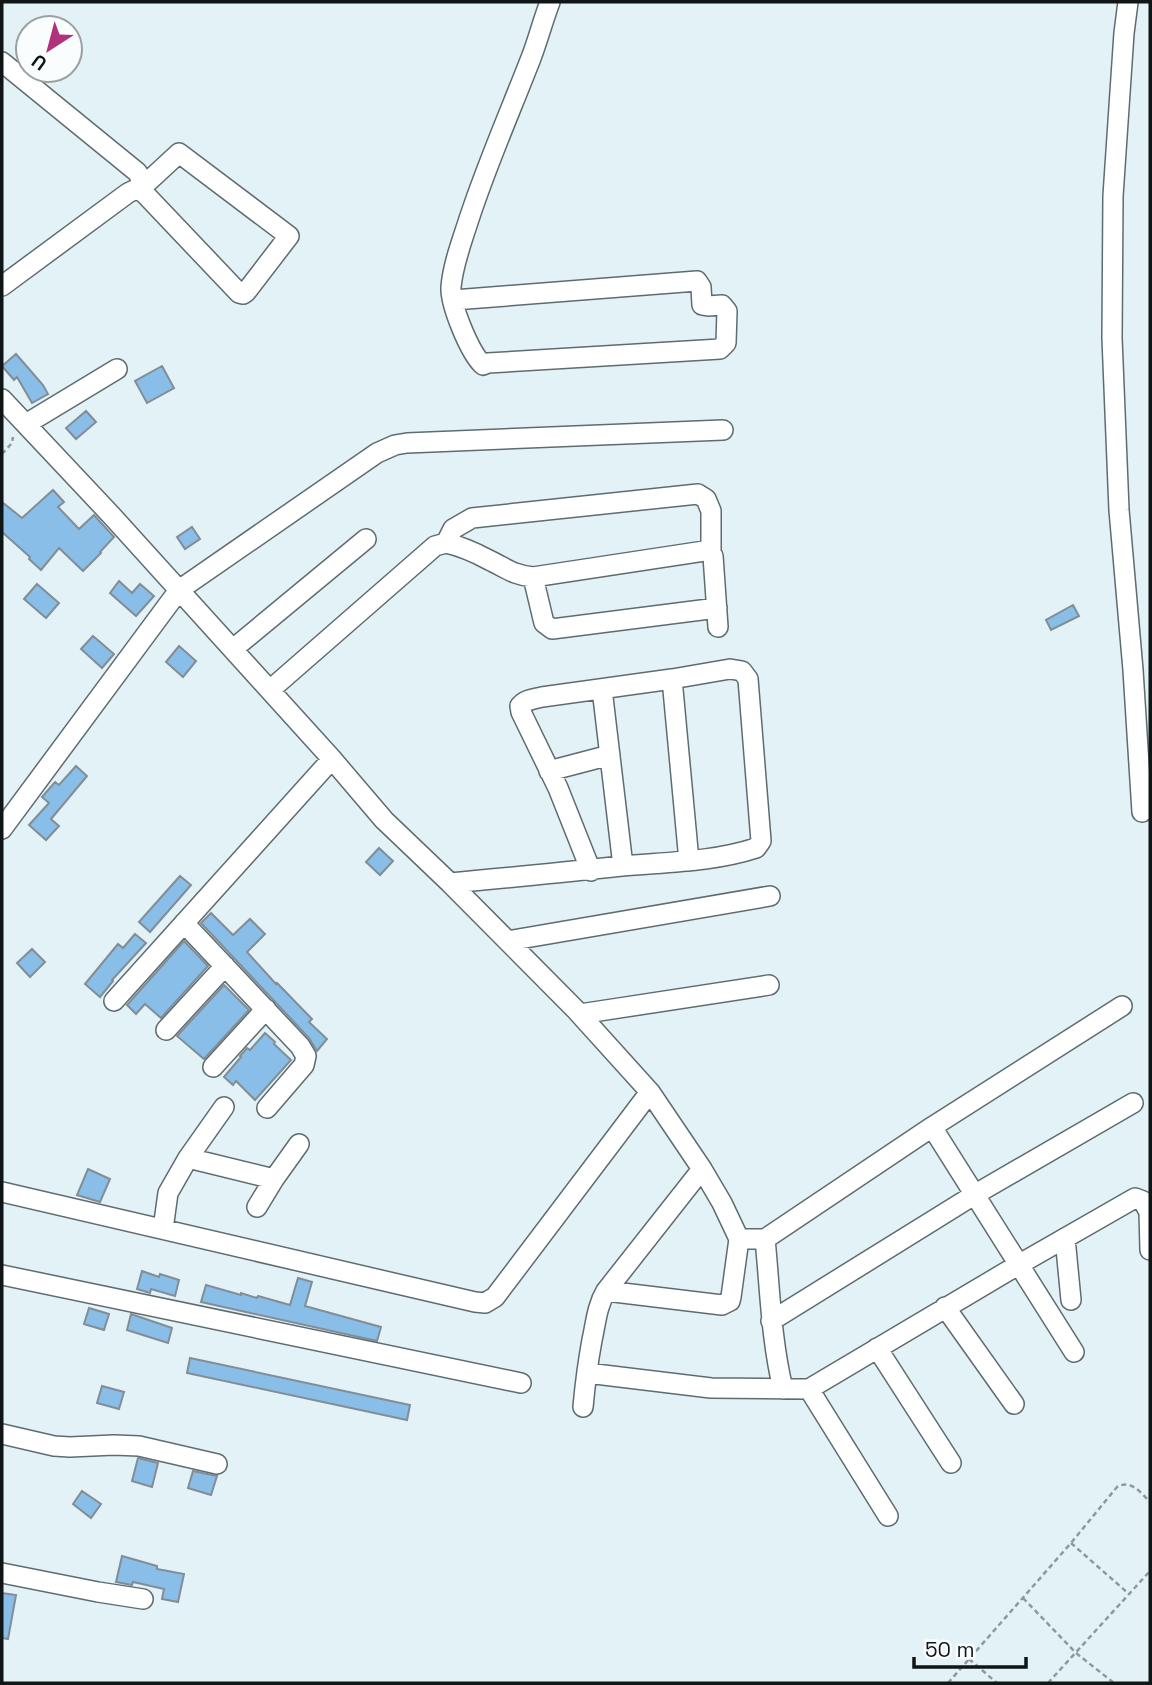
<svg xmlns="http://www.w3.org/2000/svg" width="1152" height="1685" font-family="'Space Grotesk',sans-serif">
<rect width="100%" height="100%" fill="#e2f2f6"/>
<!-- building -->
<path fill="#88bee7" stroke="#838d96" stroke-width="2" d="M16,354l27,31 5,9 -16,9 -15,-26 -3,3 -12,-14z
M162,366l12,22 -27,15 -12,-22z
M86,411l10,11 -20,17 -10,-11z
M53,490l11,12 -6,5 21,22 15,-14 20,22 -14,15 1,1 -18,18 -24,-23 -18,22 -12,-11 1,-2 -28,-25v-30l20,16z
M192,527l8,12 -15,10 -8,-12z
M119,581l13,12 8,-9 14,12 -18,20 -26,-23z
M37,584l22,19 -13,15 -22,-19z
M1073,605l6,11 -28,14 -5,-10z
M93,636l21,18 -12,14 -21,-19z
M179,646l17,15 -13,16 -17,-15z
M76,766l11,10 -36,43 8,7 -13,14 -17,-15 20,-22 -7,-6 13,-15 4,3z
M379,848l14,13 -13,14 -14,-13z
M180,876l11,9 -41,47 -11,-10z
M211,913l22,22 17,-16 15,15 -18,18 29,32 1,-1 35,36 -3,3 18,17 -10,12 -8,-13 -108,-115z
M135,934l11,9 -34,37 1,1 -13,16 -15,-13 33,-40 5,4z
M184,941l24,25 -47,52 -16,-14 -9,10 -9,-9z
M32,949l13,13 -15,15 -13,-14z
M224,985l25,25 -45,49 -27,-23z
M265,1033l10,9 -1,2 17,16 -36,40 -19,-19 -3,4 -9,-8 17,-20 -1,-1 7,-8 3,2z
M88,1169l22,10 -10,23 -23,-7z
M142,1271l17,6 1,-3 19,6 -4,16 -24,-7 -1,4 -13,-4z
M298,1278l14,4 -7,24 76,21 -4,14 -176,-39 5,-17 35,10v-2l16,5 1,-2 32,9z
M89,1308l20,6 -5,16 -20,-6z
M131,1314l41,14 -4,15 -41,-13z
M190,1358l220,47 -3,15 -220,-47z
M102,1386l22,6 -5,17 -22,-6z
M138,1458l20,5 -6,24 -20,-6z
M193,1471l24,5 -6,19 -23,-7z
M82,1491l19,13 -10,14 -18,-14z
M122,1556l35,10v3l27,5 -6,28 -16,-3 2,-10 -31,-7 -1,3 -16,-3z
M2,1593l14,2 -8,44 -6,-1z"/>
<g fill="none" stroke-linecap="round" stroke-linejoin="round">
<defs>
<path id="minor" d="M1128,2l-4,31 -11,163 -1,142 7,172 14,160 9,142
M2,62l135,110 4,6 -2,12
M2,286l126,-93 6,-3h5l40,-37 110,83 -43,56 -3,2 -4,-1 -95,-100 -5,-3
M454,300l243,-19 4,6 1,18 6,1 14,-1 5,6 -1,32 -6,6 -232,14 -5,2c-13,-12 -33,-60 -32,-78 2,-23 11,-46 18,-68 18,-55 41,-107 62,-161 7,-18 12,-38 19,-56
M2,399l110,117 220,243 52,61 66,63 125,126 75,83 52,77 20,34 17,36h26l167,-112 190,-121
M26,424l91,-55
M446,543l7,-14 19,-11 226,-24 8,5 5,12v43
M533,577l11,46 8,6 165,-21
M233,649l133,-110
M672,679l17,182
M602,689l21,177
M270,690l165,-144 11,-3c14,3 30,10 43,17 17,8 24,15 44,17l171,-26 5,1 4,4 5,71
M549,771l61,-16
M2,829l177,-239 198,-137 18,-8 12,-2 316,-13
M450,883c57,-5 115,-11 172,-17 45,-4 91,-4 134,-18l5,-7 -13,-162 -6,-8 -12,-2 -58,10 -130,18c-8,2 -16,2 -22,9l1,6 37,76 33,83
M184,923l116,123 6,10 -2,9 -37,43
M508,941l262,-45
M114,1001l218,-242
M580,1014l189,-29
M166,1030l59,-64
M213,1067l53,-58
M932,1127l142,225
M188,1158l86,21 -17,28
M274,1179l25,-35
M2,1192l473,110 10,1 10,-6 155,-205
M163,1229l5,-36 20,-35 36,-51
M1065,1238l6,62
M765,1239c5,50 6,100 18,150
M2,1275l519,108
M606,1291l116,14 8,-4 1,-4 8,-58
M945,1307l69,97
M771,1321l203,-126 159,-92
M877,1348l74,115
M587,1373l124,15 98,1 209,-124 117,-67 8,3 6,11 1,38
M809,1389l79,127
M583,1407c2,-22 5,-45 9,-67 4,-18 5,-34 14,-49l96,-122
M2,1434l52,12 16,1 44,-2 25,1 78,18
M2,1573l96,19 45,7"/>
</defs>
<!-- minor casing -->
<use href="#minor" stroke="#5e6c70" stroke-width="22"/>
<!-- path -->
<path stroke="#8e999d" stroke-width="2.5" stroke-dasharray="5 3.5" stroke-linecap="butt" d="M2,454l10,-11 1,-6
M1071,1543l58,51
M1023,1598l53,55 38,30
M969,1659l28,24
M948,1683l123,-140 46,-56c14,-8 24,6 33,15
M1048,1683l102,-112"/>
<!-- minor -->
<use href="#minor" stroke="#fff" stroke-width="19"/>
</g>
<!-- border -->
<rect width="1152" height="1685" fill="none" stroke="#101517" stroke-width="7"/>
<!-- north arrow -->
<g transform="translate(49 49) rotate(216)"><circle r="33" fill="#fafdfe" stroke="#9ca0a2" stroke-width="2"/>
<path d="M0-5L12 26L0 18L-12 26Z" fill="#b2317d"/>
<text y="-10" font-size="19" font-weight="bold" text-anchor="middle" fill="#101517">U</text>
</g>
<!-- scale -->
<path d="M914 1657v10h112v-10" fill="none" stroke="#101517" stroke-width="3.5"/>
<text x="925" y="1657" font-size="21" fill="#101517" stroke="#fafdfe" stroke-width="5" paint-order="stroke">50 m</text>
</svg>
